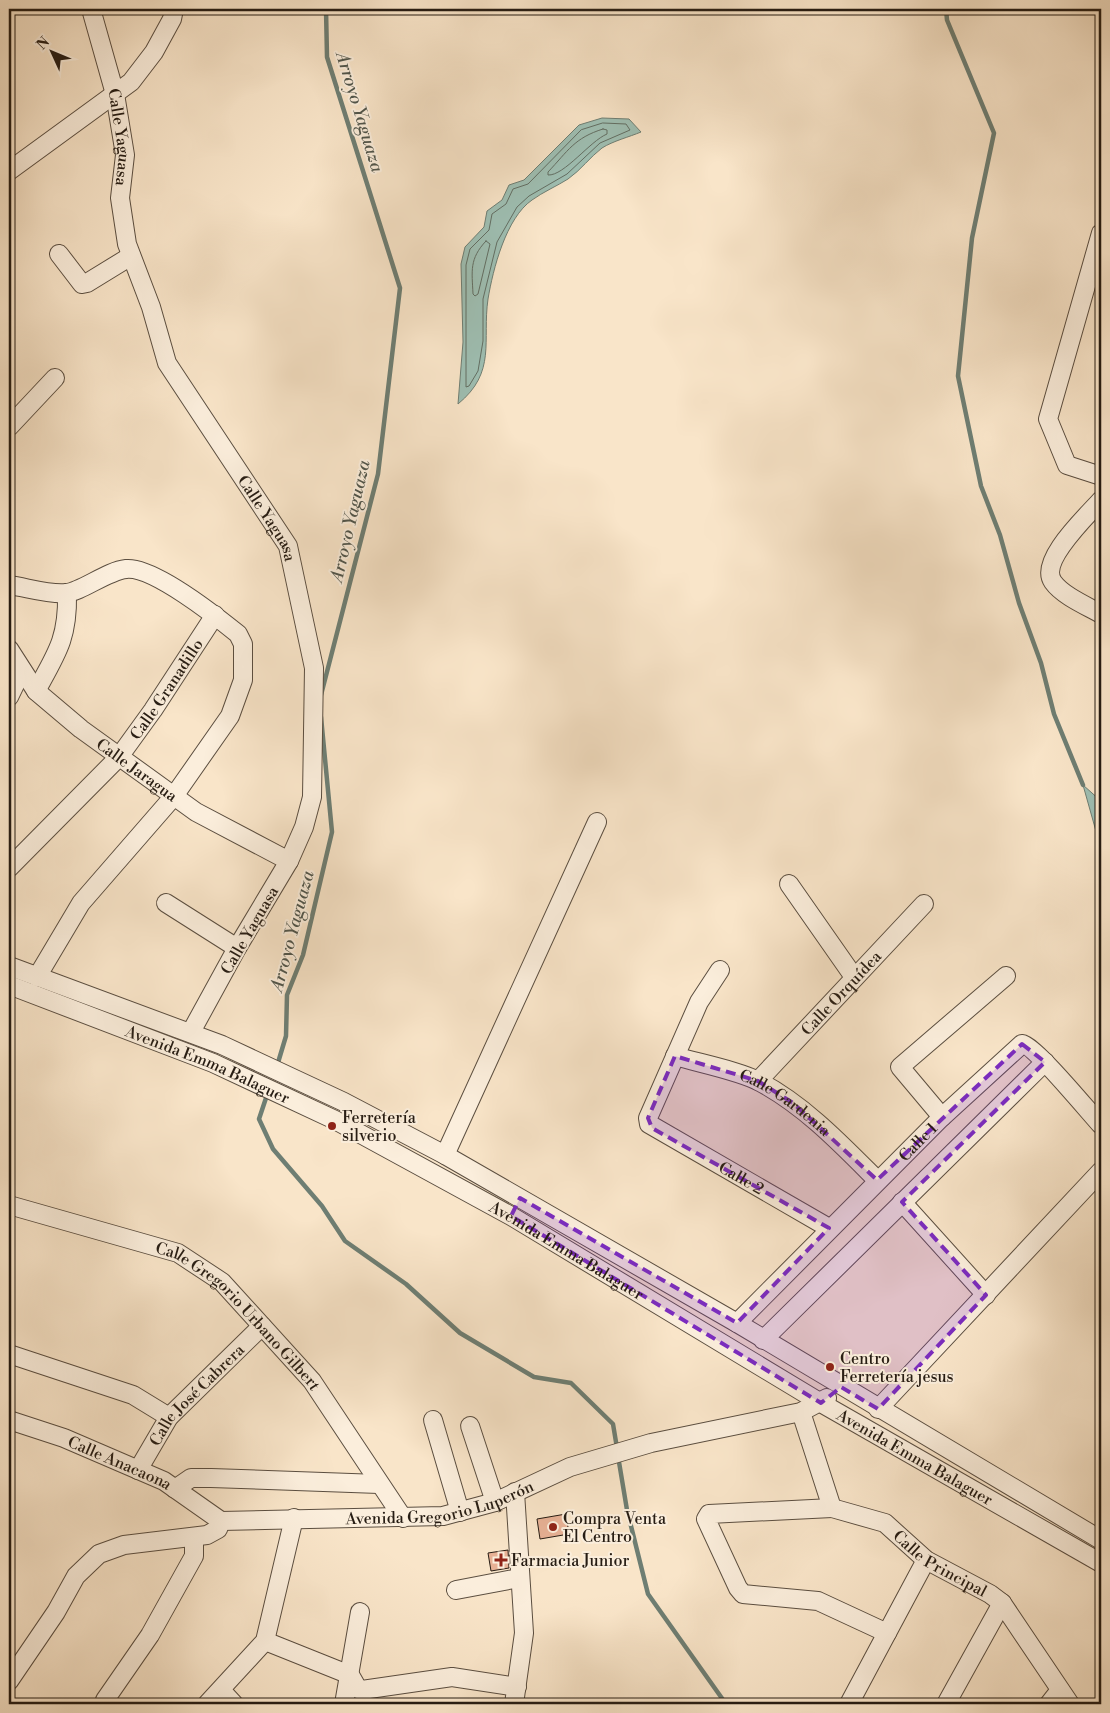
<svg xmlns="http://www.w3.org/2000/svg" width="1110" height="1713" font-family="'Libre Bodoni',serif">
<rect width="100%" height="100%" fill="#f9e5c9"/>
<filter id="stains"><feTurbulence type="fractalNoise" baseFrequency=".004" numOctaves="4"/><feColorMatrix values="0 0 0 0 .2 0 0 0 0 .09 0 0 0 0 .02 0 0 0 .5 -.17"/></filter>
<radialGradient id="worn" r=".72"><stop offset=".6" stop-color="#630" stop-opacity="0"/><stop offset="1" stop-color="#630" stop-opacity=".3"/></radialGradient>
<!-- water -->
<path fill="#9ebfb3" stroke="#6e7e73" d="M602,118l27,1 12,13c-12,5 -28,9 -39,16 -12,9 -21,22 -34,31 -11,7 -25,13 -36,21 -26,18 -39,69 -44,99 -6,42 9,73 -30,105l5,-62 -2,-78 4,-17 19,-20 3,-16 15,-11 7,-15 15,-5 55,-55z
M1083,785l18,16v48z"/>
<g fill="none" stroke-linecap="round" stroke-linejoin="round">
<!-- shore -->
<path stroke="#626e63" stroke-width="1" d="M603,123l23,1 4,6 -30,13 -33,31 -38,22 -12,11 -20,35 -14,57v42l-5,30 -9,15 -3,1v-122l4,-16 19,-19 3,-16 14,-10 7,-15 15,-5 53,-54z
M603,129l4,1v4c-17,7 -43,42 -59,41v-3c20,-21 26,-34 55,-43z
M486,241l4,3 -12,50 -3,2 -2,-2c-1,-23 -4,-35 13,-53z"/>
<!-- stream -->
<path stroke="#6e7e73" stroke-width="4.5" d="M946,9l1,11 47,113 -22,105 -14,138 23,110 19,49 19,68 22,60 13,51 29,71
M321,695l57,-221 22,-186 -73,-231 -1,-48
M277,1066l9,-30 1,-41 16,-40 29,-123 -11,-115
M268,1092l-9,27 14,30 49,57 23,35 61,43 54,49 74,44 37,6 42,41 4,24
M618,1456l9,54 21,84 78,110"/>
</g>
<!-- building -->
<path fill="#e7b195" stroke="#261c13" d="M566,1514l3,20 -29,5 -3,-20z
M508,1550l1,18 -18,3 -3,-18z"/>
<g fill="none" stroke-linecap="round" stroke-linejoin="round">
<defs>
<g id="minor">
<path id="s1" d="M91,9l24,85 10,61 -5,43 7,46 24,63 16,56 121,183 26,122 -2,129 -8,30 -15,34 -52,87 -46,84"/>
<path d="M9,171l122,-89 23,-30 18,-33 2,-10"/>
<path d="M1101,233l-53,186 19,46 34,11"/>
<path d="M59,254l23,30 5,-1 44,-27"/>
<path d="M9,427l46,-49"/>
<path d="M1101,500c-14,16 -63,61 -48,82 10,14 34,24 48,32"/>
<path d="M9,585c16,2 41,10 57,8 15,-1 41,-22 60,-24 27,-3 91,48 112,65l5,10v36l-13,36 -56,80 -93,107 -44,74"/>
<path id="s2" d="M9,649l27,42 45,38 115,83 93,49"/>
<path d="M36,691c21,-38 32,-53 31,-97"/>
<path d="M9,697l13,-27"/>
<path id="s3" d="M9,868l110,-111 34,-47 62,-95"/>
<path d="M789,884l65,93"/>
<path d="M166,903l71,45"/>
<path d="M9,966l213,79 122,57 101,53 292,168 364,217"/>
<path id="s4" d="M720,970l-21,32 -51,116 1,6 180,104"/>
<path id="s5" d="M9,985l204,78 122,57 176,96 310,187 280,160"/>
<path id="s6" d="M675,1056c23,7 65,15 85,26 45,24 81,62 117,98"/>
<path id="s7" d="M758,1081l166,-177"/>
<path d="M942,1117l-42,-50 106,-91"/>
<path d="M445,1155l152,-333"/>
<path d="M902,1202l84,93"/>
<path id="s8" d="M9,1205l169,48 44,29 90,99 91,137"/>
<path id="s9" d="M737,1323l205,-206 80,-73c12,1 67,68 79,81"/>
<path d="M763,1340l282,-278"/>
<path d="M9,1354l124,41 36,22"/>
<path d="M878,1409l223,-238"/>
<path id="s10" d="M801,1412l31,96 53,15 41,37 64,34 12,9 68,101"/>
<path id="s11" d="M9,1420l55,18 100,43 57,40"/>
<path d="M433,1420l27,92"/>
<path d="M470,1426l25,76"/>
<path id="s12" d="M138,1470l31,-53 93,-91"/>
<path d="M175,1489l16,-11h20l168,6"/>
<path d="M832,1508l-123,6 -3,5 32,69 5,6 75,7 69,32"/>
<path id="s13" d="M221,1521l222,-5 52,-14 75,-35 81,-24 150,-31 26,-14"/>
<path d="M456,1590l63,-12"/>
<path d="M265,1641l85,34 8,14 4,1 90,-13 65,10"/>
<path d="M9,1681l47,-69 20,-36 23,-22 25,-9 83,-10 11,-6 3,-8"/>
<path d="M221,1690l13,14"/>
<path d="M105,1700l45,-65 44,-79v-19"/>
<path d="M207,1704l58,-63 29,-123"/>
<path d="M344,1704l16,-92"/>
<path d="M514,1704l10,-71 -9,-141"/>
<path d="M849,1704l77,-144"/>
<path d="M946,1704l56,-101"/>
<path d="M1049,1704l11,-14"/>
</g>
</defs>
<!-- minor casing -->
<use href="#minor" stroke="#5b4e40" stroke-width="20"/>
<!-- minor -->
<use href="#minor" stroke="#fbeedc" stroke-width="18"/>
</g>
<!-- marked area -->
<path fill="#7b2cbf" fill-opacity="0.2" stroke="#7b2cbf" stroke-width="4" stroke-dasharray="10 6" stroke-linejoin="round" d="M1022,1044l23,18 -143,140 84,93 -108,114 -37,-22 -20,16 -310,-187 9,-18 217,125 92,-95 -177,-100 -4,-10 27,-62 83,25 35,22 84,77z"/>
<!-- markers -->
<g fill="#8f2418" stroke="#fbeedc" stroke-width="2">
<circle cx="332" cy="1126" r="5"/>
<circle cx="830" cy="1367" r="5"/>
<circle cx="553" cy="1527" r="5"/>
<path d="M498.5 1552.5h5v5h5v5h-5v5h-5v-5h-5v-5h5z"/>
</g>
<g text-anchor="middle" stroke-width="4" stroke-linejoin="round" paint-order="stroke">
<!-- street labels -->
<g font-size="16" fill="#261c13" stroke="#fbeedc">
<text dy="6" stroke="none"><textPath href="#s1" startOffset="132">Calle Yaguasa</textPath></text>
<text dy="6" stroke="none"><textPath href="#s1" startOffset="551">Calle Yaguasa</textPath></text>
<text dy="6" stroke="none"><textPath href="#s3" startOffset="239">Calle Granadillo</textPath></text>
<text dy="6" stroke="none"><textPath href="#s2" startOffset="178">Calle Jaragua</textPath></text>
<text transform="translate(249 930) rotate(-60)" y="6">Calle Yaguasa</text>
<text dy="6" stroke="none"><textPath href="#s7" startOffset="121">Calle Orquídea</textPath></text>
<text dy="6" stroke="none"><textPath href="#s5" startOffset="214">Avenida Emma Balaguer</textPath></text>
<text dy="6" stroke="none"><textPath href="#s6" startOffset="121">Calle Gardenia</textPath></text>
<text dy="6" stroke="none"><textPath href="#s9" startOffset="256">Calle 1</textPath></text>
<text dy="6" stroke="none"><textPath href="#s4" startOffset="278">Calle 2</textPath></text>
<text dy="6" stroke="none"><textPath href="#s5" startOffset="619">Avenida Emma Balaguer</textPath></text>
<text dy="6" stroke="none"><textPath href="#s8" startOffset="262">Calle Gregorio Urbano Gilbert</textPath></text>
<text dy="6" stroke="none"><textPath href="#s12" startOffset="96">Calle José Cabrera</textPath></text>
<text dy="6" stroke="none"><textPath href="#s5" startOffset="1024">Avenida Emma Balaguer</textPath></text>
<text dy="6" stroke="none"><textPath href="#s11" startOffset="119">Calle Anacaona</textPath></text>
<text dy="6" stroke="none"><textPath href="#s13" startOffset="221">Avenida Gregorio Luperón</textPath></text>
<text dy="6" stroke="none"><textPath href="#s10" startOffset="225">Calle Principal</textPath></text>
</g>
<!-- poi labels -->
<g font-size="16" fill="#261c13" stroke="#fbeedc" text-anchor="start">
<text x="342" y="1123">Ferretería<tspan x="342" dy="18">silverio</tspan></text>
<text x="840" y="1364">Centro<tspan x="840" dy="18">Ferretería jesus</tspan></text>
<text x="563" y="1524">Compra Venta<tspan x="563" dy="18">El Centro</tspan></text>
<text x="511" y="1566">Farmacia Junior</text>
</g>
<!-- water labels -->
<g font-size="18" font-style="italic" fill="#50554b" stroke="#fbeedc">
<text transform="translate(360 112) rotate(73)" y="6">Arroyo Yaguaza</text>
<text transform="translate(350 521) rotate(-77)" y="6">Arroyo Yaguaza</text>
<text transform="translate(292 931) rotate(-75)" y="6">Arroyo Yaguaza</text>
</g>
</g>
<!-- margin -->
<rect width="1110" height="1713" fill="none" stroke="#f9e5c9" stroke-width="30"/>
<rect x="10" y="10" width="1090" height="1693" fill="none" stroke="#261c13" stroke-width="2.5"/>
<rect x="15" y="15" width="1080" height="1683" fill="none" stroke="#261c13"/>
<!-- north arrow -->
<g transform="translate(52 52) rotate(314)" stroke="#fbeedc" stroke-width="4" paint-order="stroke">
<path d="M0-4L9 19L0 12L-9 19Z" fill="#261c13"/>
<text y="-8" font-size="14" font-weight="bold" text-anchor="middle" fill="#261c13">N</text>
</g>
<rect width="100%" height="100%" filter="url(#stains)"/>
<rect width="100%" height="100%" fill="url(#worn)"/>
</svg>
